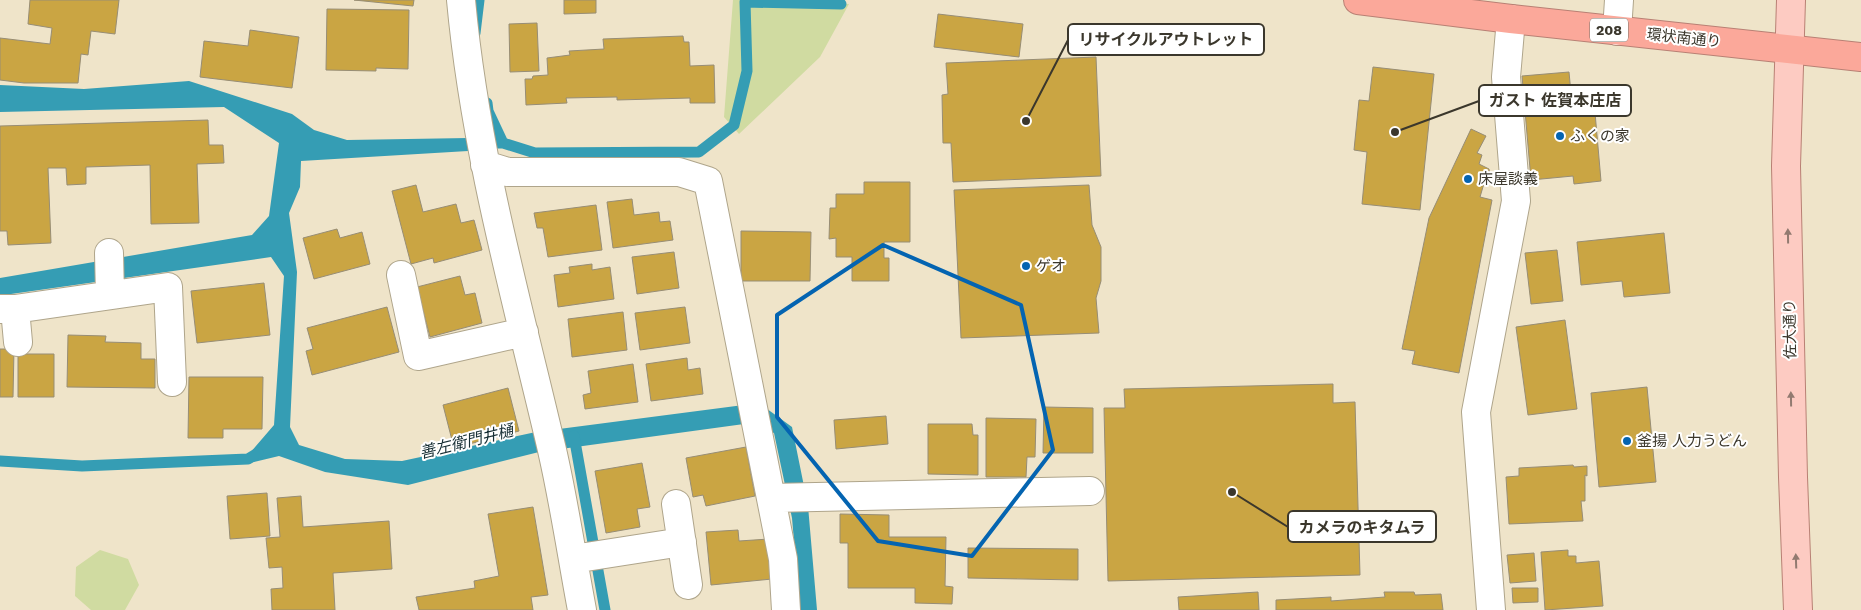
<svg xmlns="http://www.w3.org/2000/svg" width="1861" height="610" font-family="'Work Sans','Noto Sans JP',sans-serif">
<rect width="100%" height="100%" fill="#efe4c9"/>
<!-- green -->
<path fill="#d0dba1" d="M733,0h38l78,4 -29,53 -81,77 -15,-17z
M100,550l28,9 11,26 -14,25h-34l-16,-14 1,-29z"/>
<!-- water -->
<path fill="#359db4" d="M189,81l103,33 22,16 33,10 121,-2v13l-167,10 -1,26 -11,26 8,59 -7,155 9,18 46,14 57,2 134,-29 223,-29 33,24 16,79 9,104h-17l-8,-92 -18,-85 -30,-9 -205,28 -131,33 -83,-13 -46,-16 -34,8 4,-10 25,-29 10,-149 -13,-19 -267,38 -4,-1v-16l252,-43 17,-19 10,-73 -55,-36 -224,5v-27l84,4z"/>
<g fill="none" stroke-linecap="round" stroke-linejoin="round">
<!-- stream -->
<path stroke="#359db4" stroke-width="11" d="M475,33l4,-33
M487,103l1,8 15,32
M481,143h22l32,10 164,-1 35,-27 13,-54 -2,-69 96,2
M574,436l31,174
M0,461l82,5 166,-7 10,-6"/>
</g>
<!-- building -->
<path fill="#caa543" stroke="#978d75" d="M30,0h89l-4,34 -24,-3 -3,24 -7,-1 -3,29h-54l-24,-3v-42l50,6 2,-16 -24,-4z
M354,0h60l-1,6z
M564,0h32v13l-32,1z
M327,9l82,1 -1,59 -32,-1v3l-50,-1z
M938,14l85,10 -4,33 -85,-10z
M537,23l2,48 -29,1 -1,-48z
M250,30l49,7 -7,51 -92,-11 4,-36 44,5z
M683,36l1,6h5l1,24 24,-1 1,38h-25v-5l-73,2v-3l-51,1 1,5 -41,2 -1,-26h7l1,-3 15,-1 -1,-17 23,-3 -1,-4 35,-2 -1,-10z
M1096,57l5,119 -148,6 -2,-39h-8l-1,-48 6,-1 -2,-31z
M1373,67l61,7 -14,136 -58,-6 5,-52 -13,-2 5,-50 10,1z
M1569,72l3,32 22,-3 7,80 -27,3 -1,-8 -42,4 -9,-104z
M208,120l1,25h14l1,18 -27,1 2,59 -48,1 -1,-59 -64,2v17l-19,1 -1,-17h-18l3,75 -43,2 -1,-14h-7v-105z
M1471,129l15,7 -9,17 5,2 -3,9 10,5 1,8 -5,3 -5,17 12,3 -33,173 -47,-9 3,-13 -13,-2 27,-131z
M864,182h46v60h-26v16h5v23h-37v-24h-16v-19l-7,1 1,-31h6v-14h28z
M416,185l7,27 33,-8 5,19 13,-3 8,30 -48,13 -1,-5 -22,6 -19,-73z
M1089,185l3,40 9,22v34l-5,17 3,35 -138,5 -7,-148z
M632,199l2,16 25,-3 1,10 10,-1 3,19 -60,8 -6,-46z
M596,205l6,45 -54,7 -5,-29h-6l-3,-15z
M337,229l3,9 22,-6 8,32 -56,15 -11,-41z
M741,231l70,1 -1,49h-69z
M1664,233l6,60 -46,4 -2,-16 -41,4 -4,-43z
M1557,250l6,51 -32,3 -6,-51z
M674,252l5,36 -42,6 -5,-37z
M592,264v6l18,-3 4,32 -56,8 -4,-32 16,-2 -1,-6z
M460,276l5,19 10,-2 7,30 -52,14 -13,-50z
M264,283l6,52 -73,8 -6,-52z
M387,307l12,45 -87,23 -6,-24 7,-2 -6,-21z
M685,307l5,36 -50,7 -5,-37z
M623,312l4,38 -55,7 -4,-38z
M1565,320l12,89 -49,6 -12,-88z
M68,335l38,1 -1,6 36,1v16h14v29l-88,-1z
M0,349h14l-1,48h-13z
M18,354h36v43h-36z
M687,358l1,12 12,-2 3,26 -52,7 -5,-37z
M633,364l5,38 -53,7 -2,-14 8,-2 -3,-22z
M189,377h74l-1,52h-39v9h-35z
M1333,384v19l22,-1 5,173 -252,6 -4,-173h21l-1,-19z
M1647,387l9,95 -57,5 -8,-94z
M508,388l11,43 -65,17 -11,-43z
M1044,407l49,1v45h-50z
M886,416l2,28 -52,5 -2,-29z
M986,418l50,1 -1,38h-8l-1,20h-40z
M928,424h44l1,11h5v40l-50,-1z
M746,447l9,49 -49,10 -3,-11 -10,2 -7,-39z
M642,463l8,44 -13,2 3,18 -34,6 -11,-62z
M1573,465l1,2 13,-1v10l-2,-1v26h-4l2,20 -74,3 -3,-47 13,-1v-8z
M267,493l3,43 -40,3 -3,-43z
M301,496l2,31 86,-6 3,48 -59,4 2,37h-63l-1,-21 12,-1 -1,-21 -13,1 -3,-30 14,-1 -3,-39z
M533,507l15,88 -17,2 2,13h-114l-3,-13 59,-9 -1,-7 25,-5 -11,-62z
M840,514l49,1v22h57l-1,49 8,1 -1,17 -37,-1v-15h-67v-45h-8z
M738,530l1,11 30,-2 3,40 -61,6 -5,-53z
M968,548l110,1v31l-110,-2z
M1568,550v6h8v7l23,-2 4,45 -58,4 -4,-58z
M1534,553l2,28 -26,2 -3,-28z
M1512,588h26v14l-25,1z
M1258,592l1,18h-80l-1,-13z
M1384,592h30l1,3 26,-1 2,16h-167v-10l55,-3v4l54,-4z"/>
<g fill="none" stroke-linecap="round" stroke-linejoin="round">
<defs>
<path id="minor" d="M461,0c14,153 56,301 91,450 12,52 20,107 30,160
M1617,31l2,-31
M485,165l23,7h171l29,9 75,378 3,51
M109,253l1,42
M401,275l17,81 106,-24
M0,309h15l153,-22 4,95
M15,309l3,33
M771,498l319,-7
M676,504l12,81
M573,559l109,-17
M1491,610l-15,-198 40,-211 -10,-124 5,-58"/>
<path id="major" d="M1791,0l-5,166 7,311 5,133"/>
<path id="highway" d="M1358,0l153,19 350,38"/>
</defs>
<!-- minor casing -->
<use href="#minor" stroke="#afa58b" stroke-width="30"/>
<!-- major casing -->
<use href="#major" stroke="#b88074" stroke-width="30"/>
<!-- highway casing -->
<use href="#highway" stroke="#b88074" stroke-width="30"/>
<!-- minor -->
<use href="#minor" stroke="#fff" stroke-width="28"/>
<!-- major -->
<use href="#major" stroke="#fdcbc2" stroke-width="28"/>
<!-- highway -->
<use href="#highway" stroke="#fba89a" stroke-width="28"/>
</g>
<!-- one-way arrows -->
<defs><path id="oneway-solid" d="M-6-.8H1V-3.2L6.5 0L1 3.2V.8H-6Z" transform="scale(1.25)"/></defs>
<g fill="#927a70">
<use href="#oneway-solid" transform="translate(1788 236) rotate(-91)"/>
<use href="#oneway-solid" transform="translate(1791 399) rotate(-91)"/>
<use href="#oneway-solid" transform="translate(1796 561) rotate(-92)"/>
</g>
<!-- marked area -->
<path fill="none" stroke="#0464b1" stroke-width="4" stroke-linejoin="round" d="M883,245l138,60 32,145 -81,106 -94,-15 -101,-124v-102z"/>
<!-- markers -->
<g fill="#0464b1" stroke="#fff" stroke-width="2">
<circle cx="1560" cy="136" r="5"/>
<circle cx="1468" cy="179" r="5"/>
<circle cx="1026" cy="266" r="5"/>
<circle cx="1627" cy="441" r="5"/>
</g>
<g text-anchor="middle" stroke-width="4" stroke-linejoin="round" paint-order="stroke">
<!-- shield labels -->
<rect fill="#fff" stroke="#76736b" stroke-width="1" x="1590" y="18.5" width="38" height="23" rx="4"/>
<g font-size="14" font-weight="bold" fill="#3b372c">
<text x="1609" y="35">208</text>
</g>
<!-- street labels -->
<g font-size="15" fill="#3b372c" stroke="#fff">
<text transform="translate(1684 38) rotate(6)" y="5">環状南通り</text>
<text transform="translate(1790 329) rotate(-91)" y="5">佐大通り</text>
</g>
<!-- poi labels -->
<g font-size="15" fill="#3b372c" stroke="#fff" text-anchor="start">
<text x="1570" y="141">ふくの家</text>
<text x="1478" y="184">床屋談義</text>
<text x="1036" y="271">ゲオ</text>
<text x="1637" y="446">釜揚 人力うどん</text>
</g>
<!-- water labels -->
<g font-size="16" font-style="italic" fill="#182f35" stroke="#fff">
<text transform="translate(466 441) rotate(-14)" y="6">善左衛門井樋</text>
</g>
</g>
<!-- callouts -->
<path fill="none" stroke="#3b372c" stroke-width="2" d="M1026 121L1068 40M1395 132L1479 101M1232 492L1288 527"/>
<g fill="#3b372c" stroke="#fff" stroke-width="2">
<circle cx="1026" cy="121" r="5"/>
<circle cx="1395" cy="132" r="5"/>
<circle cx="1232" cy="492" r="5"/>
</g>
<g fill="#fff" stroke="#3b372c" stroke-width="2">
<rect x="1068" y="24" width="196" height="31" rx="5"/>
<rect x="1479" y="85" width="152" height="31" rx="5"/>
<rect x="1288" y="511" width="148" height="31" rx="5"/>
</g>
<g font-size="16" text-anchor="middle" font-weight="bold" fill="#3b372c">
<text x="1166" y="45">リサイクルアウトレット</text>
<text x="1555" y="106">ガスト 佐賀本庄店</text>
<text x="1362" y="533">カメラのキタムラ</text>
</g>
</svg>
